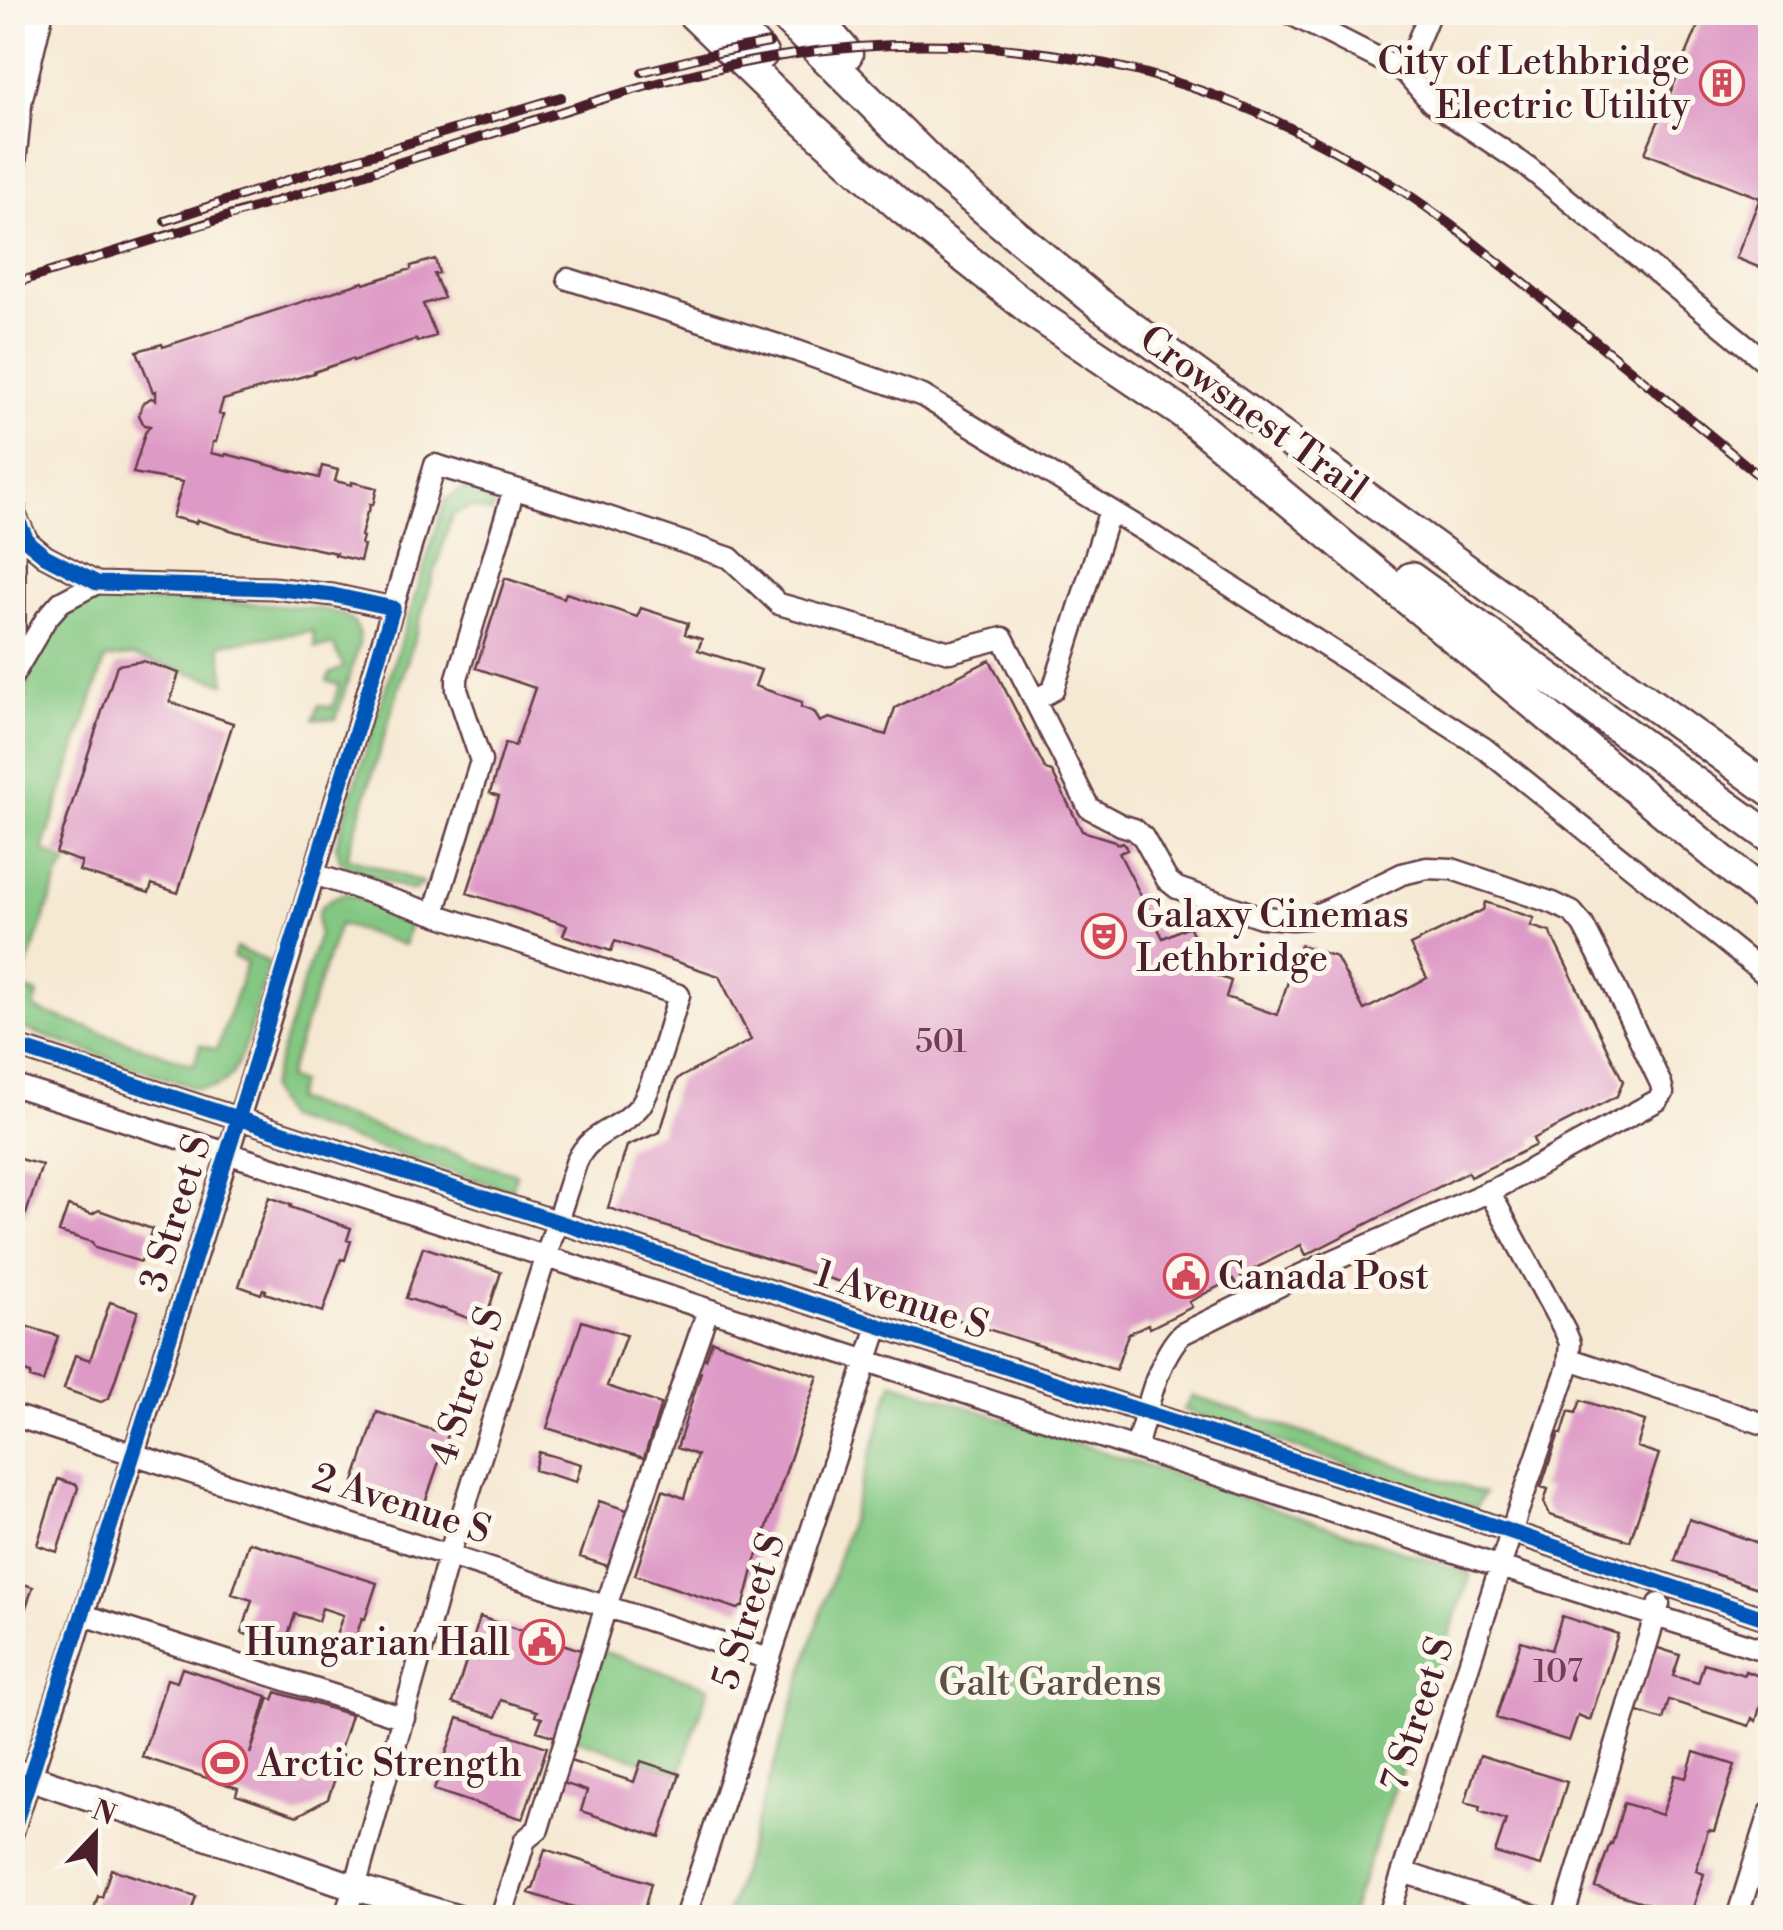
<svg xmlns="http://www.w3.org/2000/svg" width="1783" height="1930" font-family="'Libre Bodoni',serif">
<rect width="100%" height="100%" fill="#fbf7ec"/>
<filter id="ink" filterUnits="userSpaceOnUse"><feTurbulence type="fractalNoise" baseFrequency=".01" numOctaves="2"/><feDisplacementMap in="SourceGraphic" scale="20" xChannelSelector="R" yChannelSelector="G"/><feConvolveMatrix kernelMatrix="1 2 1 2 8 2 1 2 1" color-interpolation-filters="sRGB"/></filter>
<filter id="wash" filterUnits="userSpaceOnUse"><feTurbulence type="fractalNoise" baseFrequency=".0048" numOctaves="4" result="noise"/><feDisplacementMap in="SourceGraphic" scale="40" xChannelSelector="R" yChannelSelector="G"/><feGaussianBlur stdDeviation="2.25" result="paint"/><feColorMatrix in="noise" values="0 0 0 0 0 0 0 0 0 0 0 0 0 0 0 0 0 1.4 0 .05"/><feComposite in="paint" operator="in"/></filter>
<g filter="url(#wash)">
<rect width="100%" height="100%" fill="#f6e9d3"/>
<!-- green -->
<path fill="#83c882" stroke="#667456" stroke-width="2.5" d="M468,488c13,0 18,8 26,18l-2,7 -21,-6 -19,8 -105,342 77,26 -10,7h-4l-63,-23 -7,-7 -4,-15 109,-344 12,-9z
M94,599l173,5 54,5 21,5 12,9 5,9v12l-23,75h-22l5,-14 13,3 7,-23 -12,-4 3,-7 14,-7 -11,-22 -18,3 -2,-17 -93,13 5,39 -93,-27 -27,3 -62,191 25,13 -8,10 -40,115 18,6 -4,15 160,56 6,-20 17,5 30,-88 -14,-5 3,-9 33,14c-8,25 -25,105 -43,119 -9,7 -20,8 -31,7l-182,-63v-229l15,-118 15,-35 17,-23 17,-15z
M344,893l68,23 -8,29 -65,-21 -52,154 12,5 -5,17 222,74 -5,17 -226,-73 -16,-29 50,-155c-5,-26 1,-30 25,-41z
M893,1382l578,192 -122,343h-622z
M1193,1396l291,98 -9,14 -292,-98z
M602,1651l107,36 -29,87 -107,-36z"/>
<g id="blocks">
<!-- building -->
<path fill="#de9ac6" d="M1704,12h66v260l-34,-14 24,-60 -115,-45z
M435,259l4,14 -5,1 10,24 -21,6 13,32 -19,6 -1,-3 -63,22 -1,-2 -38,13v1l-91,27 -4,14 4,1 -7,27h-3l-2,11 14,3 1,-2 93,24 3,-12 16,4 -3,11 17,4v-3l25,6 -4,17 -3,-1 -1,8h-2l-6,24 2,1 -2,7 3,1 -4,16 -25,-6 1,-2 -99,-21 -40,-12 -1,3 -24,-6 11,-35 -50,-9 12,-40 5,-7 -6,-1 -5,-10 3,-11 9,-6 5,2v-9l-3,1 -16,-41 25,-7 1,3 200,-65 1,2 47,-15v-3z
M505,578l59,20 2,-5 71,24 4,-9 47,15 -3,11 17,5 -4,11 63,20 -6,16 47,16 -1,5 13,5 6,10 9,-4 57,17 9,-27 95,-48 56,110 6,2 30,59 33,10 2,3 6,-2 4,8 -8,3 44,85 26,-12 21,41 -2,5 23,9 -5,16 51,18 23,-70 36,12 28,53 63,-32 -17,-33 73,-35 2,-8 49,16 -3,8 19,6 73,149 -6,15 -84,43 3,6 -66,32 -2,-5 -162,83 -5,-10 -60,31 3,5 -7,4 -4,-6 -44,23 3,5 -42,21 -2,-4 -20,10 -12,36 -508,-162 19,-62 33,-14 17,-53 74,-39 -32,-64 -104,-35 -4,10 -48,-16 4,-10 -100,-32 32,-97 -9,-3 15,-50 10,3 20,-58 -59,-20z
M143,661l36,12 -9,29 63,21 -55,170 -26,-9 -3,9 -70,-22 3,-9 -26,-9 61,-188z
M12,1157l30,8 -16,49 -13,-5z
M269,1197l22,8 -1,2 61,21 -4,12 4,1 -6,19 -4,-1 -18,53 -58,-19 1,-3 -3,-1 -2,5 -22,-8z
M68,1206l24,8 7,-4 53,19 -11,33 -46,-14 -3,-6 -33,-10z
M423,1247l78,25 -17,52 -43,-16 -1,1 -34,-11z
M110,1302l28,9 -29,87 -8,4 -37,-13 11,-34 15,5z
M582,1321l44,14 -19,51 54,18 -17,54 -97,-30z
M12,1322l46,14 -15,46 -13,-4 1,-4 -19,-6z
M712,1341l106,35 -64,190 -10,39 -6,4 -103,-34 28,-85 21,8 13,-43 -20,-7 24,-76 -4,-1 4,-13 5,1z
M1581,1400l64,21 -8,26 22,7 -29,87 -80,-26 -6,-13 4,-13 -7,-2 18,-54 3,1 7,-23 7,2z
M377,1412l71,23 -24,71 -70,-24z
M539,1452l42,12 -5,18 -42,-12z
M58,1479l19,6 1,3 -21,64 -20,-7z
M599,1501l34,11 -19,56 -34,-11z
M1689,1519l81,28v45l-95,-31z
M249,1542l128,41 -12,36 -3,-1 -11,34 -19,-6 11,-31 -21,-7 -4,13 -23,-7 -11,34 -42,-15 10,-33 -20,-6z
M20,1583l13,4 -8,23 -13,-4z
M1562,1616l56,18 -28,86 -12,-5 -9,26 -73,-23 25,-77 30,9z
M480,1617l107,35 -28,86 -22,-7 5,-13 -7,-2 2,-5 -36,-11 -5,17 -43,-14z
M1655,1647l25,8 -7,21 25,7 6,-20 40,12 1,-4 20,7 2,5 -11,38 -4,-3 -3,8 -80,-26 -6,20 -28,-9z
M182,1668l85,28 -17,58 19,-56 4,2 3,-8 75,23 -12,38 4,2 -15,44 -31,17 -61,-21 2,-7 -96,-31 25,-78 10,3z
M458,1718l89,29 -24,72 -89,-29z
M1694,1752l41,13 -21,66 -6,-1 -12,41 8,3 -14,43 -95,-30 15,-44 2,1 12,-41 38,12 13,-40 11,3z
M1480,1755l87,27 -26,84 -46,-13 11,-33 -27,-9 1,-5 -15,-4z
M567,1760l67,22 7,-21 39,13 -20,63 -79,-26 6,-20 -27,-9z
M545,1849l106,34 -9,35h-34l-79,-25 2,-4h2z
M111,1869l85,27 -7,22h-98l7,-22 4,1z"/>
</g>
</g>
<g filter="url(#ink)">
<use href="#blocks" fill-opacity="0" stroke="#643d44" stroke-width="2.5"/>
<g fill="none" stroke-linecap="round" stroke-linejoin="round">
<defs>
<path id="minor" d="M1287,12l118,60 26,30 97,65 242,198
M1405,72l25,-60
M568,279l229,72 126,45 233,142 328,210 286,230
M13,511l15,31 17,14 52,27 176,5 60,7 60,13
M12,677l34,-58 15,-17 36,-19
M1035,700l18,-10 57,-180
M314,874l365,121c-7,23 -27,97 -40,112 -21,25 -49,23 -63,56l-127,392 -94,332 -11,31
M434,913l47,-152 -24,-71v-12l57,-189
M12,1045l1432,464 326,111
M12,1085l215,68 1305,424 238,75
M1570,1359l200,67
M12,1415l757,244
M84,1615l320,103
M12,1834l62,-189 216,-690 145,-490 167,50 128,43 49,46 171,48 53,-14 86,170 32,17 13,4 9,8 24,43 10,8 84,29 31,2 15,-1 23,-9 72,-35 25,-6 25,1 101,34 19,9 11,13 29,56 49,103 2,9 -5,7 -161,88 -196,87 -119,59c-25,24 -36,81 -46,114
M1403,1872l139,46
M501,1918l24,-78 13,-11 68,-223 102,-296
M685,1918l193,-592
M1388,1918l130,-407 50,-144 2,-24 -5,-12 -76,-140
M1563,1918l96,-314
M1737,1918l33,-105"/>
<path id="major" d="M12,169l7,-69 21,-88
M12,492v144
M12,1771l343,116 102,31"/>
<path id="highway" d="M691,12l96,93 116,104 133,105 147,99 587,487
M723,12l39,42
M780,12l165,164 153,127 672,487
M811,12l36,42
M1411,578l359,259"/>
</defs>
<!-- minor casing -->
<use href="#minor" stroke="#643d44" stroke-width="25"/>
<!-- major casing -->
<use href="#major" stroke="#643d44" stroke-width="30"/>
<!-- highway casing -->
<use href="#highway" stroke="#643d44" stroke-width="35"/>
<!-- minor -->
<use href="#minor" stroke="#fff" stroke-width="20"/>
<!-- major -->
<use href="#major" stroke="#fff" stroke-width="25"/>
<!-- highway -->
<use href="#highway" stroke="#fff" stroke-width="30"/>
<defs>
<path id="rail" d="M642,72l75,-19 52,-10
M165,221l132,-44 264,-80
M12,284c145,-45 290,-90 434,-136 111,-34 221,-74 336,-92 155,-25 319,-9 464,52 42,17 82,39 121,61 67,38 127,90 186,138 73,59 145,118 217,178"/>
</defs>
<!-- rail casing -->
<use href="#rail" stroke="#4a1f2b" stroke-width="10"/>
<!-- rail -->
<use href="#rail" stroke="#fbf7ec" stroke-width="6" stroke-dasharray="19" stroke-linecap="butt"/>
<defs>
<path id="cycleway" d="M12,1045l1432,464 326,111
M12,1834c131,-407 259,-815 381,-1226l-60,-13 -60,-7 -176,-5 -52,-27 -17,-14 -15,-33"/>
</defs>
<!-- cycleway casing -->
<use href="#cycleway" stroke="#fbf7ec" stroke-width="21"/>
<!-- cycleway -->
<use href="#cycleway" stroke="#0057b8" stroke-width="15"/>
</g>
</g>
<!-- icons -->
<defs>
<symbol id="building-ring" viewBox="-11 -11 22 22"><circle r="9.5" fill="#fbf7ec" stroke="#d1495b" stroke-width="1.5"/><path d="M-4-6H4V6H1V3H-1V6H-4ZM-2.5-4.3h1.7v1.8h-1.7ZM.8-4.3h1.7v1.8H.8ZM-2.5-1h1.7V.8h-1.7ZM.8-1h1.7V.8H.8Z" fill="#d1495b"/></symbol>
<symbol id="theatre-ring" viewBox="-11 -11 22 22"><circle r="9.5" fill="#fbf7ec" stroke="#d1495b" stroke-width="1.5"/><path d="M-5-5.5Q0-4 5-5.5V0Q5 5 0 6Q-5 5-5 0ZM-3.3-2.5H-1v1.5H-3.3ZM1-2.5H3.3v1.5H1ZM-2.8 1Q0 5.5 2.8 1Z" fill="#d1495b"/></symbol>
<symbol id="civic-ring" viewBox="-11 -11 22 22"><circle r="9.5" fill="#fbf7ec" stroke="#d1495b" stroke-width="1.5"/><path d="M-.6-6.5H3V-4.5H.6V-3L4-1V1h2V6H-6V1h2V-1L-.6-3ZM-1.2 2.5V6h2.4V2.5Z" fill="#d1495b"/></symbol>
<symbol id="stadium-ring" viewBox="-11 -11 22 22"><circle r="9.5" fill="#fbf7ec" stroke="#d1495b" stroke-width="1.5"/><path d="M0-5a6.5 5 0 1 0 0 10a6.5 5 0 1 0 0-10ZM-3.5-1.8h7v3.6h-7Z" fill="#d1495b"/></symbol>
</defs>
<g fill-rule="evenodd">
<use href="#building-ring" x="1697" y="58" width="50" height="50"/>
<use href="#theatre-ring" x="1079" y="911" width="50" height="50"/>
<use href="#civic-ring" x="1161" y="1251" width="50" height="50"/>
<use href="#civic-ring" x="517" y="1617" width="50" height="50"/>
<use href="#stadium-ring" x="200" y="1738" width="50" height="50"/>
</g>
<g text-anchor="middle" stroke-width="10" stroke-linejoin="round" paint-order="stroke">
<!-- number labels -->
<g font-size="32" fill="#6f3e52">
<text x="941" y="1052">501</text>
<text x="1558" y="1682">107</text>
</g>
<!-- poi labels -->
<g font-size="38" fill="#4a1f2b" stroke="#fbf7ec" text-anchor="start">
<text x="1690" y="74" text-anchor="end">City of Lethbridge<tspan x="1690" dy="44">Electric Utility</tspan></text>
<text x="1136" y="927">Galaxy Cinemas<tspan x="1136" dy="44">Lethbridge</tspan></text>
<text x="1218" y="1289">Canada Post</text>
<text x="510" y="1655" text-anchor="end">Hungarian Hall</text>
<text x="258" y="1776">Arctic Strength</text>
</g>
<!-- street labels -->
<g font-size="38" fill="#4a1f2b" stroke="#fbf7ec">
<text transform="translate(1254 413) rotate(36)" y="13">Crowsnest Trail</text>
<text transform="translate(175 1213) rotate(-73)" y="13">3 Street S</text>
<text transform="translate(902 1299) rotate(18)" y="13">1 Avenue S</text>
<text transform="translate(466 1386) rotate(-72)" y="13">4 Street S</text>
<text transform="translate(402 1503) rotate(18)" y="13">2 Avenue S</text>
<text transform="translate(748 1611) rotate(-72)" y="13">5 Street S</text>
<text transform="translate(1417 1714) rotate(-72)" y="13">7 Street S</text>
</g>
<!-- park labels -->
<g font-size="38" fill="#5b5245" stroke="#fbf7ec">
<text x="1050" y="1695">Galt Gardens</text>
</g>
</g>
<!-- margin -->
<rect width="1783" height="1930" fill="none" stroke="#fbf7ec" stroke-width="50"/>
<!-- north arrow -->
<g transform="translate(95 1835) rotate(22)" stroke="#fbf7ec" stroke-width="8" paint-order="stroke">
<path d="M0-8L18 38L0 25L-18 38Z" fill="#4a1f2b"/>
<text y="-15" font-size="28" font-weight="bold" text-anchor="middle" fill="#4a1f2b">N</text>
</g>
</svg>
